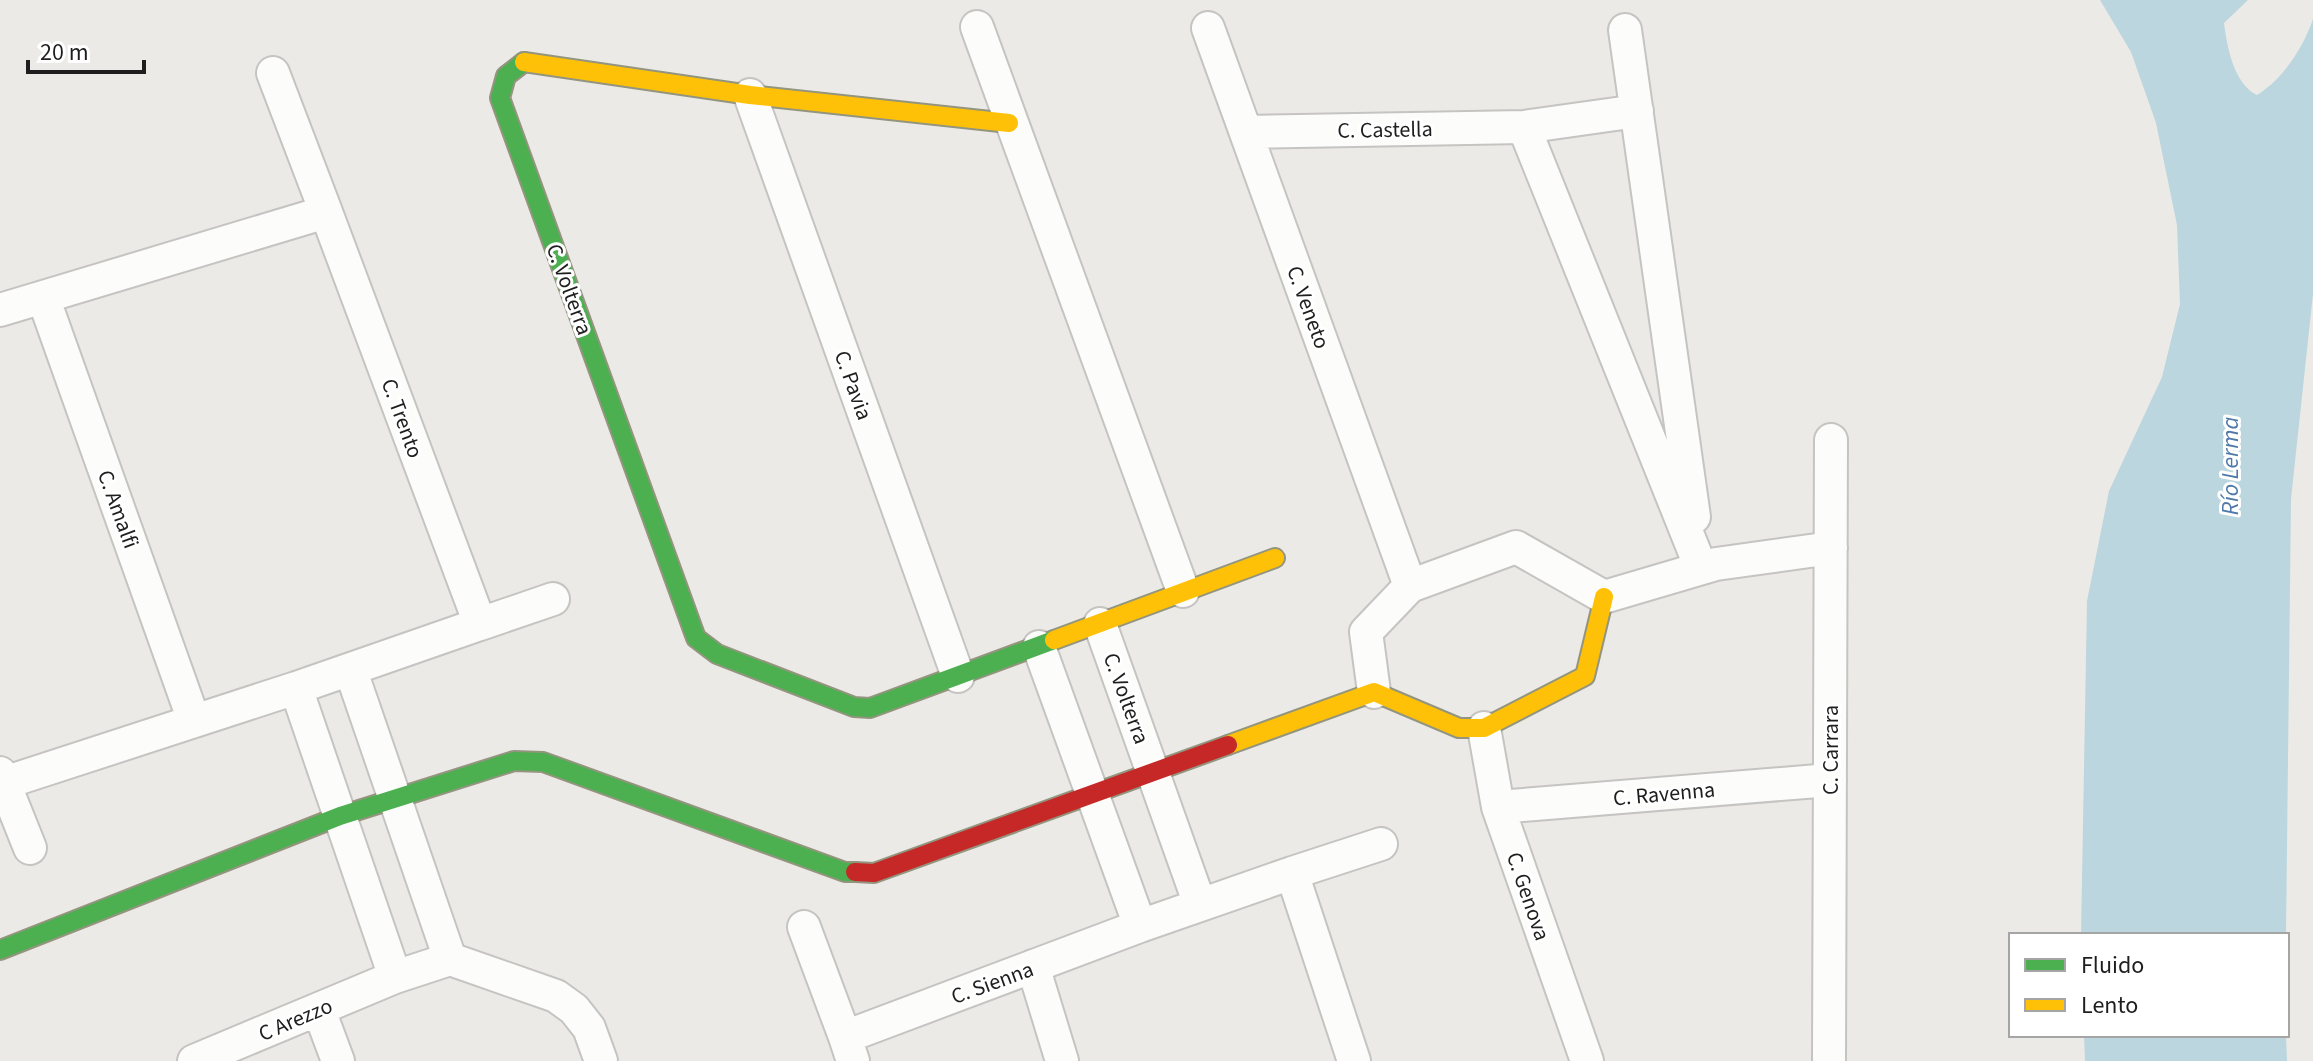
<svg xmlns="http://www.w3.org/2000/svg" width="2313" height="1061" font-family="'Source Sans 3',sans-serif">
<rect width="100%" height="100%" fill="#eceae6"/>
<!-- water -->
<path fill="#bbd6de" d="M2100,0h148l-24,23c3,24 10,61 33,72 26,-16 46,-47 56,-76v275l-22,205 -5,436h-205l6,-334 22,-110 53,-114 18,-73 -3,-79 -21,-102 -25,-71z
M2084,1035h202l1,26h-202z"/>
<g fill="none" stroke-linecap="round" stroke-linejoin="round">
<defs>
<path id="street" d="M977,27l206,564
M1208,28l202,558
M1625,30l69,487
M273,73l53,139
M750,95l208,581
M1637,111l-113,16 177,441
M1246,132l278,-5
M43,297l151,424
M0,310l326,-98 154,412 -184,64
M480,624l73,-25
M1100,624l100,281
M351,671l99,288
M1374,692l-8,-60 44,-46 106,-39 88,50 112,-33 115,-16
M1484,728l14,79 89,254
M0,773l4,10 292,-95 99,289
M4,783l26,65
M1498,807l332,-27
M1292,873l89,-29
M1140,926l152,-53 62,188
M804,927l41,110
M1033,966l29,95
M319,1010l19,51
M194,1061l201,-84 55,-18 106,37 18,13 15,19 12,33
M853,1061l-8,-24 295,-111 -101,-279
M1829,1061l2,-621"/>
<path id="fast" d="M524,62l-18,14 -6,22 196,540 21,16 137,53 16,1 184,-68
M0,950l340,-134 174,-55 29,1 302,110h10"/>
<path id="slow" d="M524,62l226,33 259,28
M1054,640l221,-82
M1228,745l146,-53 85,36h25l101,-52 19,-79"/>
<path id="jam" d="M855,872l19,1 354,-128"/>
</defs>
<!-- street casing -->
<use href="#street" stroke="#c5c4c2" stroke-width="36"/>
<!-- fast casing -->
<use href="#fast" stroke="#93957f" stroke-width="22"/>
<!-- slow casing -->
<use href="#slow" stroke="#93957f" stroke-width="22"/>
<!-- jam casing -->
<use href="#jam" stroke="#93957f" stroke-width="22"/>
<!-- street -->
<use href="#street" stroke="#fcfcfb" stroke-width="32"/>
<!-- fast -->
<use href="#fast" stroke="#4caf50" stroke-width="18"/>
<!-- slow -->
<use href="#slow" stroke="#ffc107" stroke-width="18"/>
<!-- jam -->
<use href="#jam" stroke="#c62828" stroke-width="18"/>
</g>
<g text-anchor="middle" stroke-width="6" stroke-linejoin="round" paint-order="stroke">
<!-- street labels -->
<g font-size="22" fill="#1e1e1e" stroke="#fff">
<text transform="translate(1385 129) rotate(-1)" y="8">C. Castella</text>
<text transform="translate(570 289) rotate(70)" y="8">C. Volterra</text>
<text transform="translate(1309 307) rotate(70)" y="8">C. Veneto</text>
<text transform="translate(854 385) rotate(70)" y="8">C. Pavia</text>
<text transform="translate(403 418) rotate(70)" y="8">C. Trento</text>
<text transform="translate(119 509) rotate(70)" y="8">C. Amalfi</text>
<text transform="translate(1127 698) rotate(70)" y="8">C. Volterra</text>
<text transform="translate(1830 750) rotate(-90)" y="8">C. Carrara</text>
<text transform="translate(1664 793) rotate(-5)" y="8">C. Ravenna</text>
<text transform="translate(1529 896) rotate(71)" y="8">C. Genova</text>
<text transform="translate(992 982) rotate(-20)" y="8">C. Sienna</text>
<text transform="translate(295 1019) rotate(-23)" y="8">C Arezzo</text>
</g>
<!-- water labels -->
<g font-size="24" font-style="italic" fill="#4e79a9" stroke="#fff">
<text transform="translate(2230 466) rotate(-90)" y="8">Río Lerma</text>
</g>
</g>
<!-- legend -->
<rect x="2009" y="933" width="280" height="104" fill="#ffffff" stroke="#a5a5a5" stroke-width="2"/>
<rect x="2025" y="959" width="40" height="12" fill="#4caf50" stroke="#a5a5a5" stroke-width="2"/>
<text x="2081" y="973" font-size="24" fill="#1e1e1e">Fluido</text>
<rect x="2025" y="999" width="40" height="12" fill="#ffc107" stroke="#a5a5a5" stroke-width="2"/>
<text x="2081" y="1013" font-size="24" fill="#1e1e1e">Lento</text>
<!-- scale -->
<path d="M28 60v12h116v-12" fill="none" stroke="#1e1e1e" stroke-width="4"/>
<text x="40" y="60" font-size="24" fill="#1e1e1e" stroke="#ffffff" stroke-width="6" paint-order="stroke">20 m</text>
</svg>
